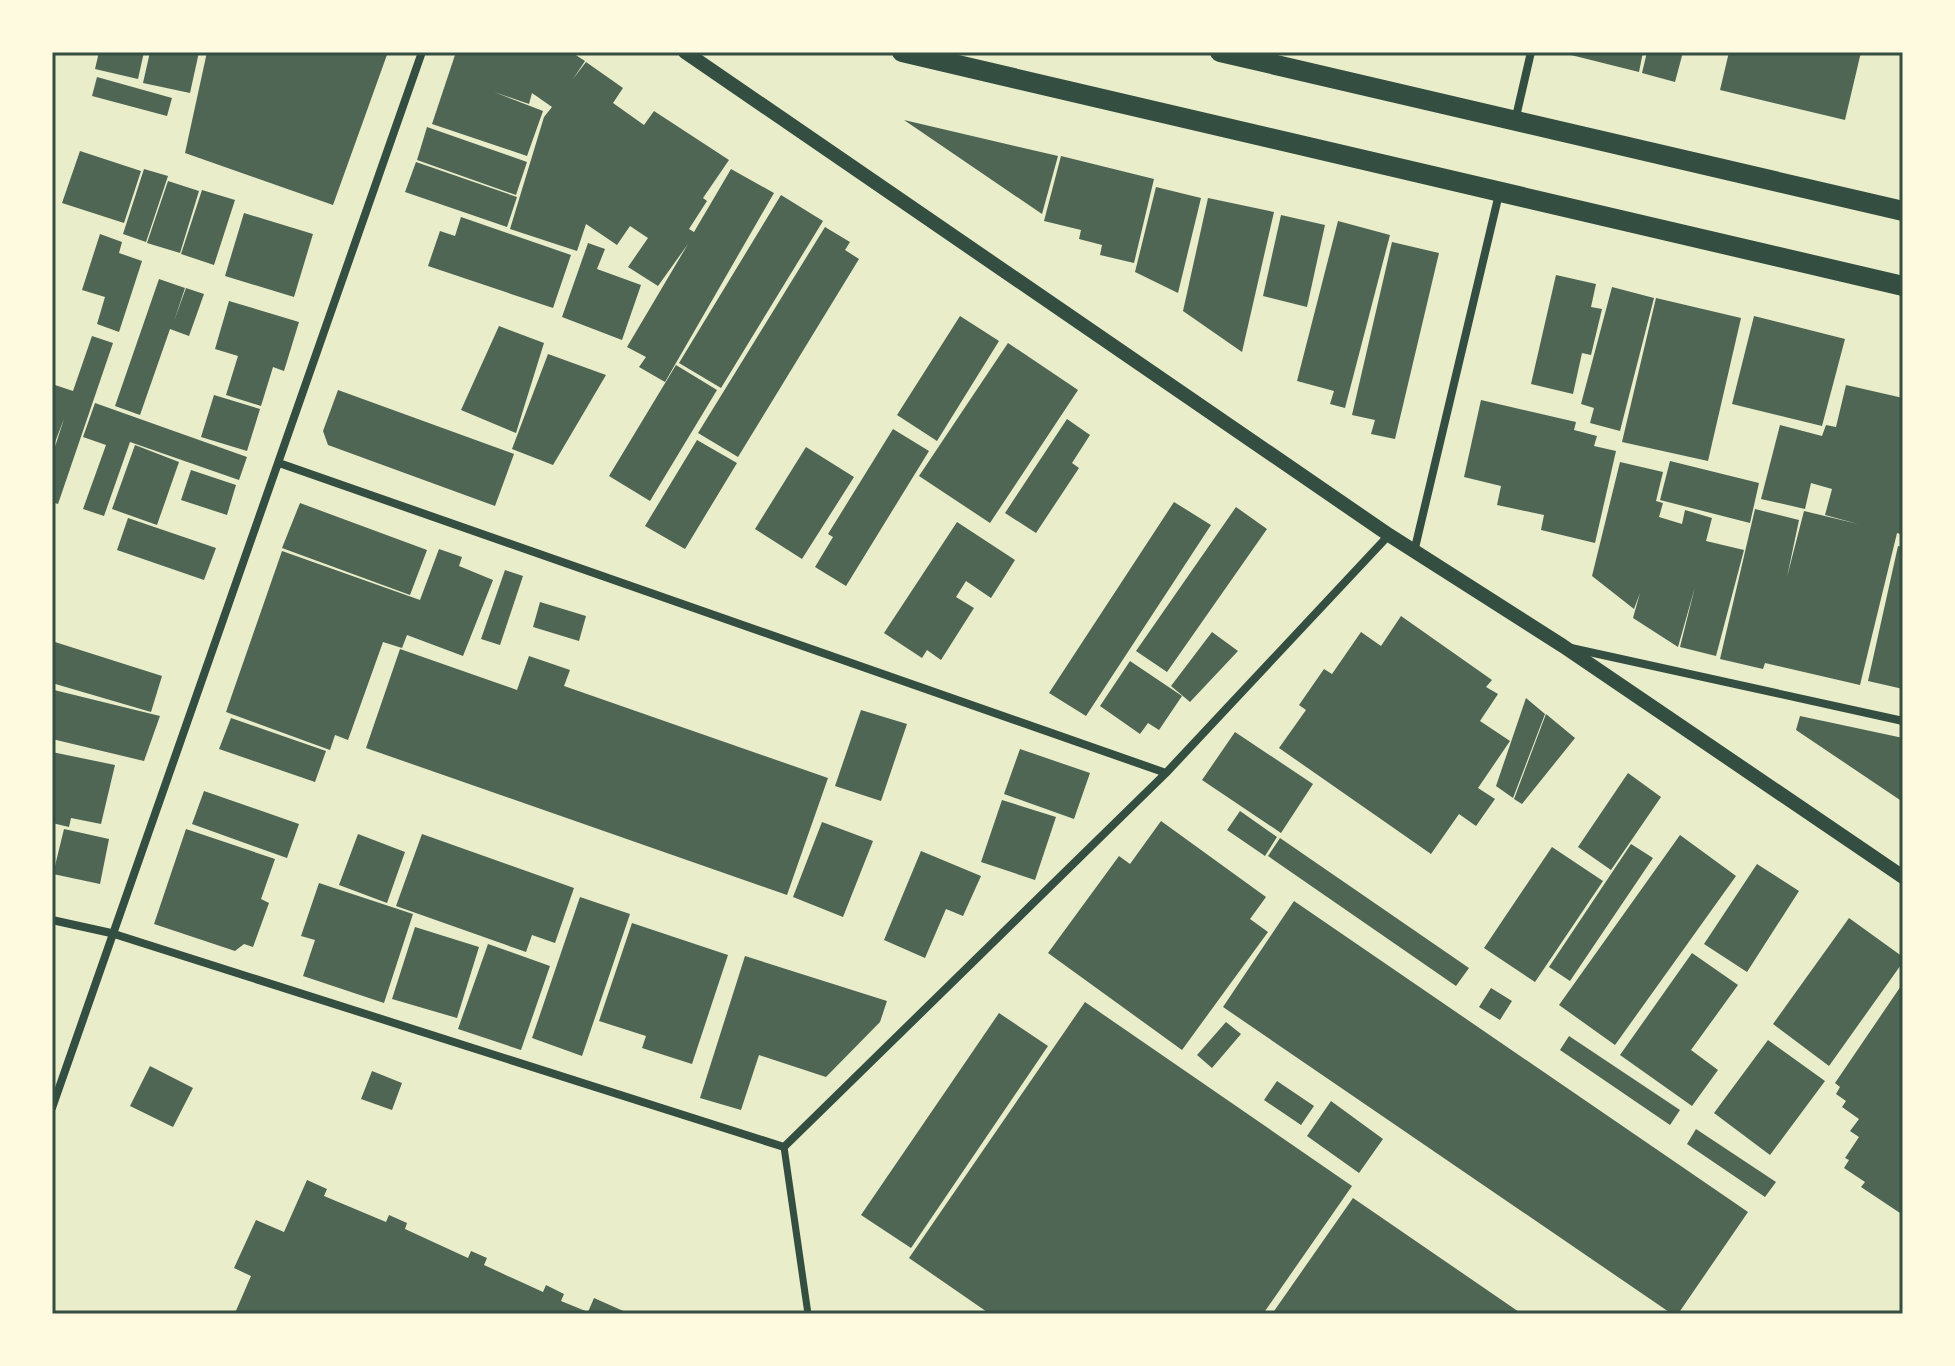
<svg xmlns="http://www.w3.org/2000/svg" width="1955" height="1366" font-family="'DejaVu Sans',sans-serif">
<rect width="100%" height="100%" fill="#e9edc9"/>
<!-- building -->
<path fill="#4f6655" d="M99,52h45l-6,27 -43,-10z
M150,52h49l-9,41 -47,-10z
M207,52h181l-55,153 -148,-52z
M456,52h115l14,9 -12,18 13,-17 37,26 -10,15 31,22 10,-14 75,49 -26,38 4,3 -18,28 5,3 37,-63 43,24 -109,189 -26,-15 7,-10 -19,-10 61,-103 -30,42 -30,-19 20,-29 -18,-12 -13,19 -31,-21 -9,27 -67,-22 34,-112 8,-10 -20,-14 -3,11 -35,-12 49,19 -16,45 -95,-32z
M1559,52h84l-4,20z
M1647,52h36l-8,30 -33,-9z
M1729,52h132l-16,68 -125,-30z
M97,77l75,21 -5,18 -75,-20z
M904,120l154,36 -16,58z
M427,127l100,35 -11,33 -99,-35z
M80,151l61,20 -17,52 -62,-20z
M1061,156l93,23 -20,84 -34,-8 2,-10 -23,-6 2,-9 -37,-9z
M416,162l101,35 -10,30 -102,-35z
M144,169l24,7 -22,66 -23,-8z
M168,181l31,10 -19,62 -33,-10z
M1156,187l45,11 -23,95 -43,-21z
M202,190l33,10 -21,65 -33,-11z
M781,195l42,26 -102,167 -42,-25z
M1208,198l66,14 -32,140 -59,-41z
M244,213l69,21 -19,63 -69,-21z
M1281,215l44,10 -18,82 -44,-11z
M461,217l110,38 -18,53 -125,-42 12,-35 15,5z
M1338,221l52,14 -45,173 -15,-4 4,-13 -37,-10z
M825,227l25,15 -5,8 14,9 -121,198 -40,-24z
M100,234l22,8 -3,11 23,8 -23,71 -22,-8 8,-27 -23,-7z
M1392,242l47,11 -44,186 -24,-5 4,-14 -23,-5z
M588,243l17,6 -8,20 44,16 -19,55 -60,-23z
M1556,275l40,9 -5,23 11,2 -11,46 -9,-2 -9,41 -42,-10z
M159,279l26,9 -11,33 12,-33 18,6 -15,42 -19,-7 -30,86 -25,-9z
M1612,287l42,11 -34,133 -30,-8 4,-15 -13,-4z
M1656,298l85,20 -33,143 -86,-19z
M229,301l70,21 -15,49 -11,-4 -12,39 -35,-11 12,-39 -23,-7z
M960,316l39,25 -62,100 -40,-26z
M1754,316l91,23 -23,87 -90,-22z
M499,326l45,17 -28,90 -55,-23z
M92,336l21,7 -55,161 -6,-2v-46l12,-37 -12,31v-66l21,7z
M1008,343l70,47 -88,133 -71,-47z
M548,354l58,21 -53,90 -41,-16z
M676,365l41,25 -67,111 -41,-25z
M1846,385l57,13v137l-6,-2 -37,152 -95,-22 -2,6 -43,-10 35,-150 44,11 -12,57 17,-66 54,13 -33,-9 7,-26 -21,-6 -6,26 -44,-10 19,-74 42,11 4,-11 10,2z
M338,390l176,64 -19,52 -167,-61 -5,-14z
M214,395l46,14 -13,42 -46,-14z
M1481,400l95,22 -2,8 23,6 -3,10 22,5 -21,92 -54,-13 3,-15 -47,-10 4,-19 -37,-9z
M95,403l152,54 -8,23 -109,-38 -26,74 -21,-7 23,-64 -23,-8z
M1067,419l23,16 -18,28 7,5 -43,65 -31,-20z
M893,429l36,22 -83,135 -31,-19 18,-30 -5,-3z
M697,440l40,23 -52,86 -40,-23z
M135,445l44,17 -22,63 -45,-16z
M806,447l48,30 -52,82 -47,-30z
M1670,461l89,22 -9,40 -90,-23z
M1620,462l43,10 -7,29 7,2 -4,14 23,7 3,-14 27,8 -6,23 38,9 -28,106 -36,-9 15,-60 -17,60 -45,-29 7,-25 -6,16 -42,-33z
M191,470l45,15 -9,30 -46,-15z
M1174,502l37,23 -125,191 -37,-23z
M300,503l127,47 -17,45 -128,-47z
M1236,507l31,22 -100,143 -31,-21z
M128,518l88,30 -12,32 -87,-30z
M957,522l58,38 -24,38 -25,-17 -10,16 18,11 -33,52 -14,-10 -5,8 -38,-25z
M1898,546l5,1v142l-35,-8z
M439,549l23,8 -3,9 34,14 -30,76 -56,-21 -5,13 -19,-6 -35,98 -13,-5 -5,15 -104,-38 56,-161 138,49z
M505,570l18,6 -23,69 -19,-6z
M540,602l46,14 -7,25 -46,-14z
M1401,616l91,64 -6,7 12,7 -18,27 30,20 -32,47 17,11 -19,27 -17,-12 -28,40 -152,-106 27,-38 -7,-5 25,-36 8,5 29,-42 20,14z
M1212,632l26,19 -48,51 -19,-16z
M55,642l107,34 -11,36 -99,-29z
M400,649l117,41 12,-34 41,14 -6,16 264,92 -41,117 -421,-147z
M1130,661l52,35 -23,34 -11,-7 -8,11 -40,-28z
M54,690l106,26 -16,45 -92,-22z
M1526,698l19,16 -32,84 -17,-12z
M861,710l46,14 -26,77 -46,-15z
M1546,714l29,24 -53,66 -8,-5z
M1800,716l103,22v64l-107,-72z
M231,718l95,33 -11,31 -96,-33z
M1235,732l78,52 -32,49 -79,-53z
M1020,749l70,24 -16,46 -70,-25z
M52,752l63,13 -14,59 -30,-6 -2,9 -17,-4z
M1628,773l33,24 -50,73 -33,-23z
M204,791l95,33 -12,34 -95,-34z
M1002,800l54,17 -21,63 -54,-18z
M1240,811l37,26 -12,19 -38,-26z
M1161,821l105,76 -16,22 18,13 -86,118 -134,-97 71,-97 11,8z
M822,822l51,19 -30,76 -50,-20z
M64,829l45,10 -9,45 -47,-10z
M186,829l89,30 -14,40 8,4 -16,44 -9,-3 -9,7 -81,-27z
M358,834l47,18 -18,51 -48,-18z
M422,834l152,54 -19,55 -23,-8 -6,17 -130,-46z
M1680,835l56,41 -121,169 -56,-40z
M1280,838l189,130 -13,18 -188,-130z
M1631,844l22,14 -83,123 -21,-14z
M1552,847l51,34 -68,101 -51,-34z
M921,851l60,25 -18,40 -17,-7 -21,49 -41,-18z
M1757,864l42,27 -52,81 -43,-28z
M319,883l94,31 -29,89 -81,-27 12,-36 -14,-4z
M580,897l50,17 -48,142 -50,-18z
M1294,901l454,311 -70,102h-6l-449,-307z
M1849,918l54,39v5l-74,104 -56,-42z
M632,923l96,32 -36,109 -50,-16 4,-12 -47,-15z
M415,927l64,20 -22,71 -65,-19z
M488,944l62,22 -29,84 -63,-21z
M1692,953l46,32 -47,65 27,20 -26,36 -72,-51z
M745,956l142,45 -7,21 -54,55 -67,-22 -18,55 -41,-12z
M1903,983v232l-42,-28 4,-5 -21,-14 5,-8 -4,-2 14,-21 -9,-6 9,-12 -17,-12 4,-6 -10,-7 4,-7 -5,-4z
M1491,988l21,13 -12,19 -21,-13z
M1085,1002l267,184 -89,128h-273l-81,-56z
M999,1013l49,33 -137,202 -50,-33z
M1226,1022l15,12 -29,34 -15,-13z
M1569,1036l111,74 -10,15 -110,-75z
M1768,1040l57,41 -55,74 -56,-42z
M150,1066l43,22 -20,39 -43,-21z
M372,1071l30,12 -10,27 -31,-11z
M1277,1081l37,25 -13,19 -37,-25z
M1331,1101l52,38 -24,34 -52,-37z
M1696,1129l80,53 -11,15 -78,-53z
M307,1180l20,9 -3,7 62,26 3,-7 18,8 -2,6 63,29 3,-7 16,7 -3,7 59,27 3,-7 18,9 -3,7 27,11 6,-14 36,16 -395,-1 16,-37 -17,-8 22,-48 28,12z
M1353,1198l169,116h-250z"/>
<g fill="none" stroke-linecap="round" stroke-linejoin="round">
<!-- pedestrian -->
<path stroke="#344e41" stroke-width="7" d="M784,1147l24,167"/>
<!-- minor -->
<path stroke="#344e41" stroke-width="8" d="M1515,121l16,-69
M279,463l887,310
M1414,552l85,-358
M1571,648l332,73
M52,920l59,13 673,214 382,-374 223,-238
M52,1108l370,-1056"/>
<!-- tertiary -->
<path stroke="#344e41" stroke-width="14" d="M685,52l704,483 174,111 340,231"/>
<!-- primary -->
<path stroke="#344e41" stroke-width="20" d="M902,52l1001,234
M1220,52l683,159"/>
</g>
<!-- border -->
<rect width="1955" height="1366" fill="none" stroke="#fefae0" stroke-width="108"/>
<rect x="54" y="54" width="1847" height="1258" fill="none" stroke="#344e41" stroke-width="3"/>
</svg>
